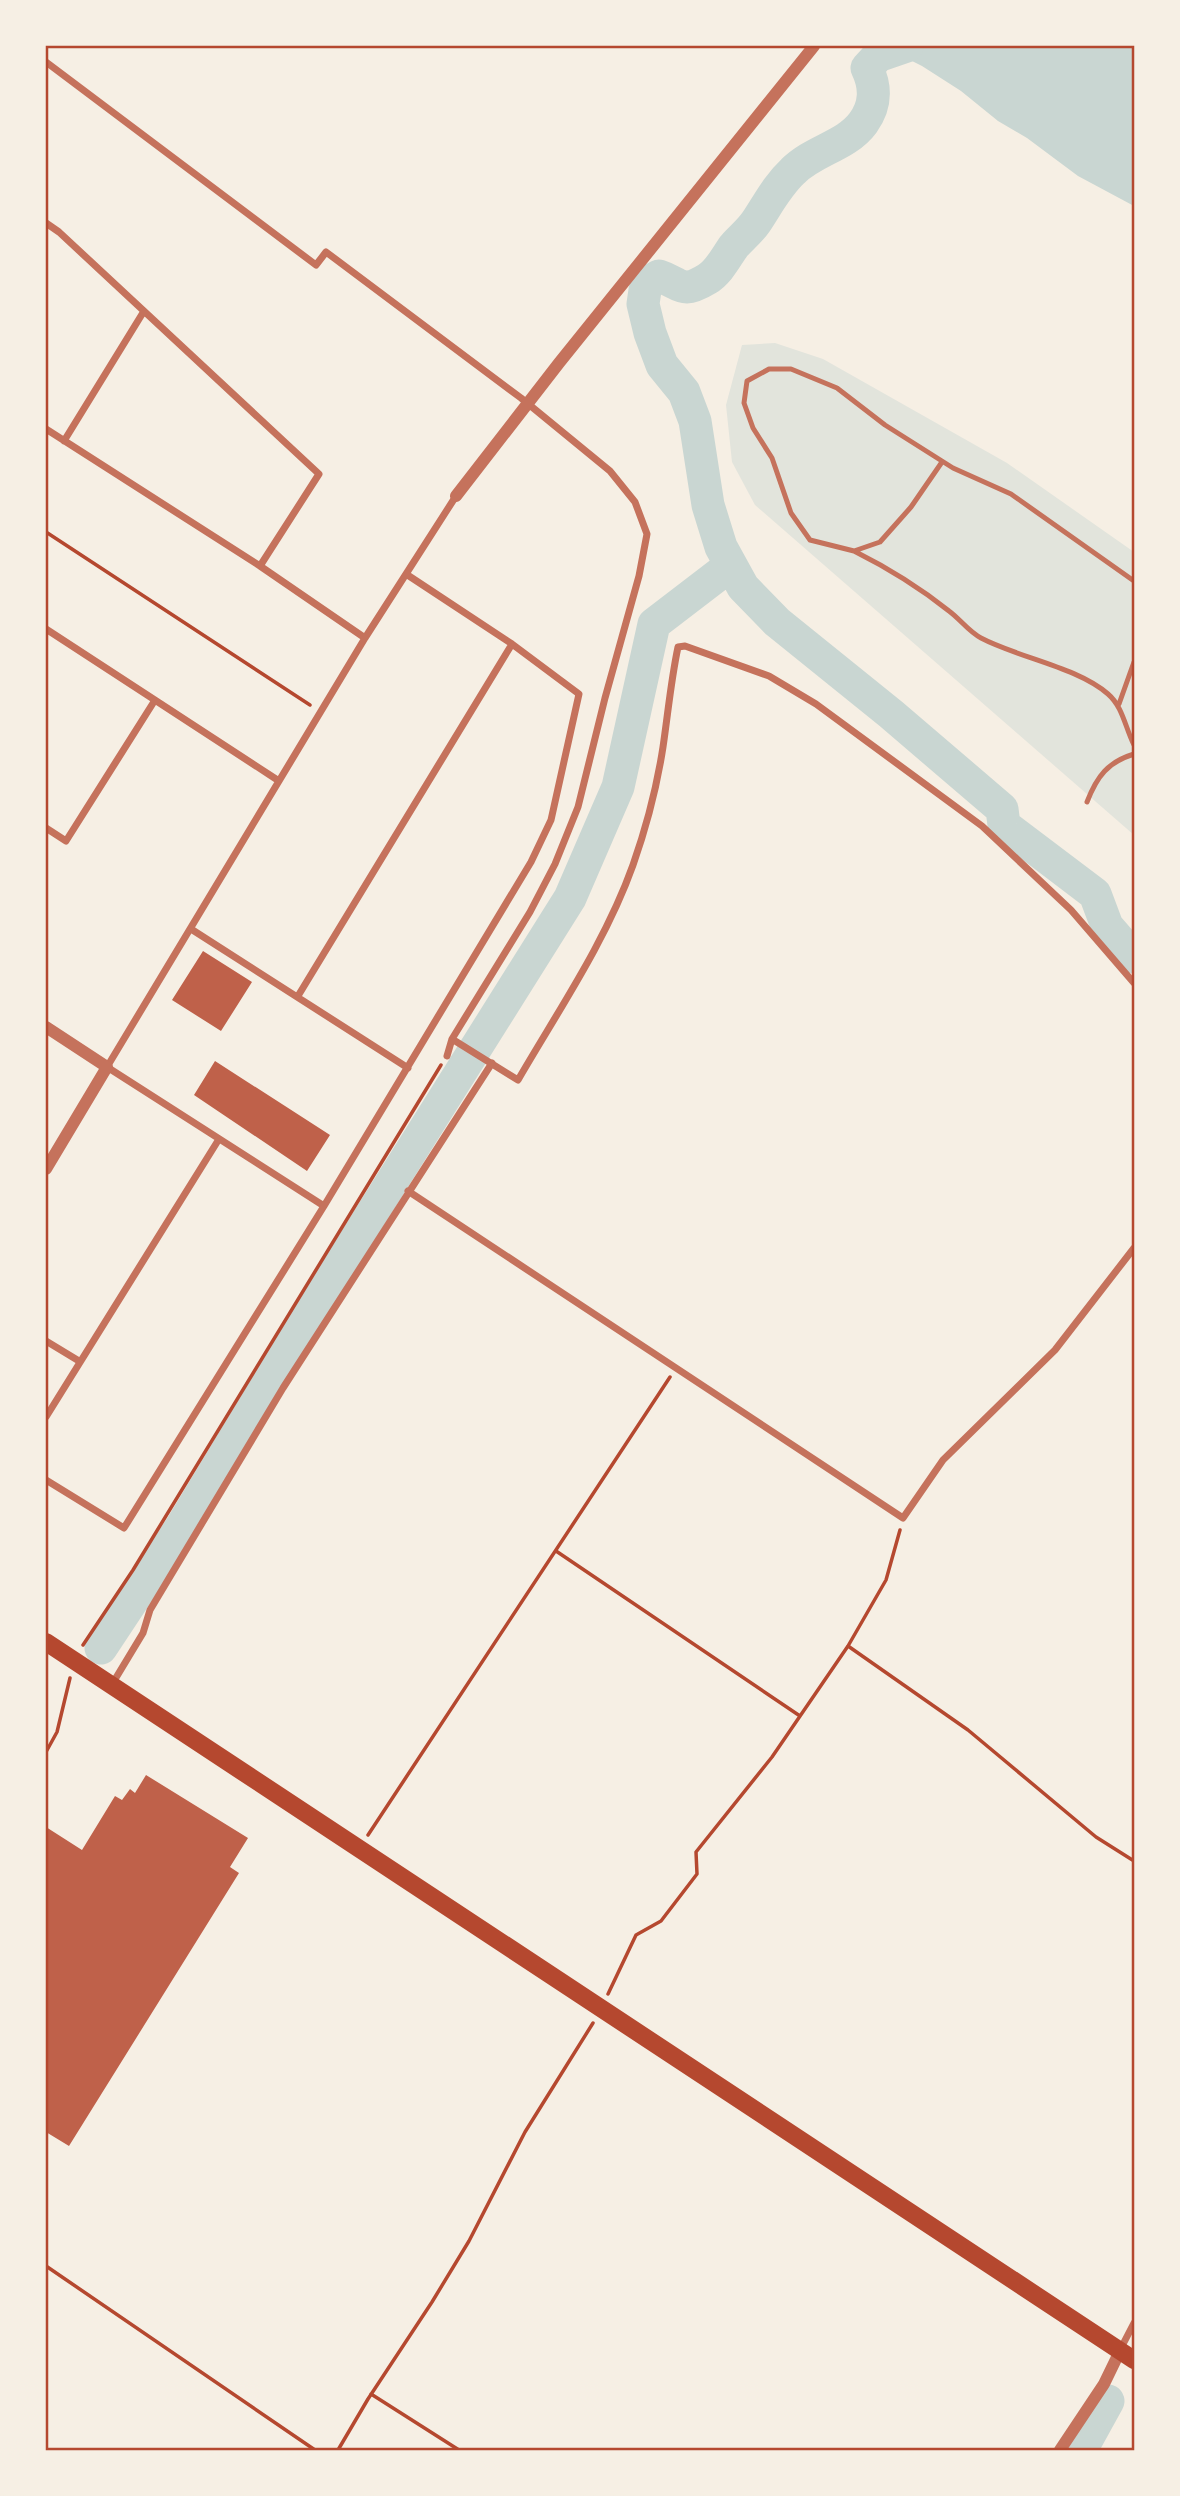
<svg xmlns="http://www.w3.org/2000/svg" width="1180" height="2496" font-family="'Open Sans',sans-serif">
<rect width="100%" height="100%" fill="#f6efe4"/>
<!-- green -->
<path fill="#e2e4dc" d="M775,343l48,16 184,104 127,89v283l-379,-330 -23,-43 -6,-57 16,-60z"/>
<!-- water -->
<path fill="#c9d6d2" d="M914,46h220v160l-56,-30 -51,-38 -29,-17 -37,-30 -39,-25 -20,-10 -19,7c-2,13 4,28 4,42l-6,1 -5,-40 8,-8z"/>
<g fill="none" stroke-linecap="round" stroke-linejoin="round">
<!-- river -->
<path stroke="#c9d6d2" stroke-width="33" d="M907,46l-29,10 -11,12c9,19 9,37 -4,55 -17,23 -49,27 -70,48 -16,15 -25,33 -37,51 -6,9 -15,16 -22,24 -8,11 -15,26 -27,33 -26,16 -26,4 -48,-3l-9,5 -5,9 -2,14 7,29 12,32 22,27 11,29 13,84 13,42 22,40 34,35 114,92 111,95 2,16 91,69 12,32 27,31
M101,1648l82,-124 139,-231 248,-395 48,-111 36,-163 77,-59
M1081,2450l27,-49"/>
</g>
<!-- building -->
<path fill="#bf614a" d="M203,951l49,31 -31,49 -49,-31z
M215,1061l115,74 -23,36 -113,-76z
M146,1775l102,63 -18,29 9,6 -170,273 -23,-14v-305l36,23 33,-54 7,4 8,-11 5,4z"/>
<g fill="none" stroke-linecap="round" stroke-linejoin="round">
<!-- path -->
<path stroke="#b5482f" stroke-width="3.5" d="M46,532l264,173
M556,1551l244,165
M83,1645l50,-75 308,-505
M848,1646l120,84 128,107 38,24
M46,1752l11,-20 13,-54
M368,1835l302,-458
M608,1994l28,-59 25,-14 36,-47 -1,-22 76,-95 76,-111 38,-66 14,-50
M46,2266l269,184
M371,2394l88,56
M338,2450l30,-51 64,-97 37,-61 56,-109 68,-109"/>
<!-- service -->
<path stroke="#c5725c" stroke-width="5" d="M942,462l-31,45 -31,35 -26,9 -44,-11 -19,-27 -19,-55 -19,-30 -9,-25 3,-22 22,-12h22l46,19 48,37 68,43 58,26 123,87
M854,551c34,17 65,36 95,60 11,8 20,21 32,27 38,20 96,29 127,56 15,13 17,33 26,51
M1119,704l15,-42
M1087,802c10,-26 21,-40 47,-48"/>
<!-- minor -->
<path stroke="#c5725c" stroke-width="7" d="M46,62l270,203 10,-13 195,146 89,73 25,31 12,32 -8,42 -34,122 -27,109 -23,57 -25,48 -78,127 -5,17
M46,223l13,9 260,242 -59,92
M46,429l214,137 105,72
M64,441l80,-130
M406,574l106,70 67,50 -28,126 -20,42 -207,344 -217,-139 258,-429 91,-142
M46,629l233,152
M46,828l20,13 89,-141
M191,929l217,139
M298,996l214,-352
M452,1039l66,41c40,-69 88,-139 115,-215 13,-37 24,-79 30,-118 5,-34 8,-67 15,-100l7,-1 84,30 47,28 166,122 89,84 63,73
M408,1191l495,327 40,-58 112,-110 79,-102
M46,1341l33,20
M46,1417l173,-278
M46,1480l78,48 200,-322
M111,1686l32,-53 7,-23 133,-222 209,-325
M1120,2350l14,-27"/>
<!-- tertiary -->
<path stroke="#c5725c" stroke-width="12" d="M456,496l103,-133 255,-317
M46,1027l61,40 -61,102
M1060,2450l44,-66 16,-33"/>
<!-- primary -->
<path stroke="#b5482f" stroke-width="18" d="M46,1642l1088,718"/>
</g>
<!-- border -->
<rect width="1180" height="2496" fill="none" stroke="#f6efe4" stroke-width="94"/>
<rect x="47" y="47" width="1086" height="2402" fill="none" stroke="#b5482f" stroke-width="2.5"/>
</svg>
